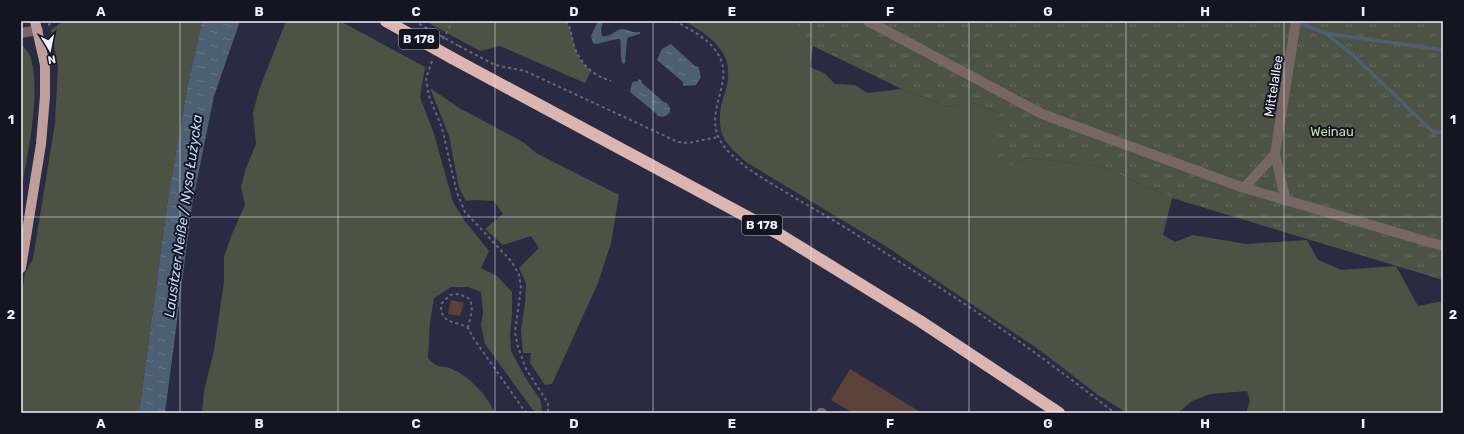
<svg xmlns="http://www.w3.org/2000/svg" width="1464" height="434" font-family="Rubik,sans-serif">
<defs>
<pattern id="park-tufts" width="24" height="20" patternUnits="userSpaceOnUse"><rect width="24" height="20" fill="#4c5344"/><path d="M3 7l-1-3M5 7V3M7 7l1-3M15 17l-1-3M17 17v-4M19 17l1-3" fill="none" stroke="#666c60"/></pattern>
<pattern id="water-ripples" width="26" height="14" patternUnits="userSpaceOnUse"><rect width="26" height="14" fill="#4c5f73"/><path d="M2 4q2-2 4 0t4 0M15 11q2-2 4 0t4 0" fill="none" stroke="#667688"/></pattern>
</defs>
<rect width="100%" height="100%" fill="#2a2b43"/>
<!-- grass -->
<path fill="#4c5344" d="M63,21h139l-15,68 -19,110 -29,214h-118v-114l4,-26 8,-14 22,-136 3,-57 -7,-36z
M286,21h54l85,46 -5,30 14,37 19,68 11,18 25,31 -8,17 16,8 15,16v22l-2,21 1,16 14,26 16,24 1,12 -9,-3 -48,-66 -4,-19 2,-12 -2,-21 -13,-5h-17l-17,11 -4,24 -2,36c10,12 12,6 24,11 20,9 34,26 43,44h-293l2,-22 10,-41 10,-68v-25l8,-23 13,-29 -4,-18 5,-19 10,-24 -3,-31 6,-23z
M425,21h141c7,10 6,24 12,34 3,7 8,11 13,16l-6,12 -85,-37 -20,5z
M685,21h107l21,25 -3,21 14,6 11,11 20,1 12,8 35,-4 47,18 22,-5 28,11 9,54 19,-9 73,8 72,32 -9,37 12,7 18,-7 53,9 61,-4 11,20 24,10 54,-4 22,40 25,-5v112h-197l4,-12 -3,-10 -37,3 -18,7 -14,12h-51l-29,-18 -57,-44 -154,-104 -141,-85c-8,-8 -20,-17 -24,-28 -4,-13 -2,-28 3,-41 12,-39 -11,-54 -40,-72z
M21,44c3,4 8,8 9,12 12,35 -3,100 -9,136z
M430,88l31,21 62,33 13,11 83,42 -8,48 -13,40 -46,101 -7,1 -15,-22 1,-10h-8l-2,-23 4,-27 1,-20 -7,-15 20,-20 -8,-12 -28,9 -18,-16 18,-15 -9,-13 -20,-1 -8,1 -7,-13 -10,-52z"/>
<!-- park -->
<path fill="url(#park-tufts)" d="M792,21h651v259l-271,-82 -72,-32 -73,-8 -19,9 -11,-5 2,-49 -28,-11 -22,5 -47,-18 -89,-43z"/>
<!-- water -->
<path fill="url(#water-ripples)" d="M202,21h38l-26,75 -22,109 -27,208h-26l29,-214 19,-110z
M598,21h5l-2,9 1,6c9,2 14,-8 22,-7 3,0 6,3 10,3 2,0 4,0 6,0v2l-11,3 -2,2 -2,24 -2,1c-4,-7 -1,-17 -3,-25h-3l-21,5 -3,-1 -2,-7z
M671,44l25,23 2,-1 3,11 -5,8 -13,1v-4l-26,-22 5,-11z
M639,79l2,1 1,3 23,20 1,-1 4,6v4c-4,5 -8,6 -14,3l1,-1 -27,-22 2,-9 2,-2 3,1z"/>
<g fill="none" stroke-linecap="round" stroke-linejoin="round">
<!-- stream -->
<path stroke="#4c5f73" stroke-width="3.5" d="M1302,24l23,9 28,22 79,76 11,2
M1325,33l118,17"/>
</g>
<!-- building -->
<path fill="#5b4138" d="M451,300l13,3 -4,13 -12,-2z
M850,369l72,44h-69l-22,-13z"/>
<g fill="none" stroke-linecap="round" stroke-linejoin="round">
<!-- path -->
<path stroke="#66677c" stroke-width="2" stroke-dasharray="3 3" stroke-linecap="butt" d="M566,21c5,6 5,13 7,21 5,19 18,33 38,39
M675,21c16,9 35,18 44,35 17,29 -23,62 9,95 17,18 38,29 59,42 23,14 47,27 70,42 41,26 83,52 124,80 46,31 90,64 134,98
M48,25l8,-4
M443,39l10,-18
M459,46l36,19 30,6 153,71 10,1 30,-6
M432,61l-6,17 3,18 13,32 15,65 8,19 47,50 7,13 2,13 -6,44 3,15 8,22 22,34v10
M468,328c2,-11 6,-18 2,-29l-11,-5 -9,1 -9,9c0,22 13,15 27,24l6,11 52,74"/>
<!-- minor -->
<path stroke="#766765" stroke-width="10" d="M868,21l174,93 202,74 199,58
M21,33l17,-3
M1244,188l31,-34
M1286,201l-11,-47 21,-133
M821,413h1"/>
<!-- major -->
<path stroke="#bf9f9c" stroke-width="10" d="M21,268l20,-124 4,-48v-31l-10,-44"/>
<!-- highway -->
<path stroke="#dcb5b1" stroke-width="12" d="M452,58l327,176 141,87 139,92"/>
<!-- path-bridge -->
<path stroke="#66677c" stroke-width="2" stroke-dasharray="3 3" stroke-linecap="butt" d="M414,21l45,25"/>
<!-- highway-bridge -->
<path stroke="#dcb5b1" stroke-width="12" d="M386,21l66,37"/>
</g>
<!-- grid -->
<path fill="none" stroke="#eff0fe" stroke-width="1" stroke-opacity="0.55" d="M180,21v392M338,21v392M495,21v392M653,21v392M811,21v392M969,21v392M1126,21v392M1284,21v392M21,217h1422"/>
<g text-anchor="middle" stroke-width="4" stroke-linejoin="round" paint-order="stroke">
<!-- shield labels -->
<g fill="#141520" stroke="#adaebb" stroke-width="1">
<rect x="399" y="29" width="40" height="20" rx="3"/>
<rect x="742" y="215" width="40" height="20" rx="3"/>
</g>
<g font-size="12" font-weight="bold" fill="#eff0fe">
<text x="419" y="43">B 178</text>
<text x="762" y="229">B 178</text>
</g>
<!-- street labels -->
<g font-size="13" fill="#eff0fe" stroke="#141520">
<text transform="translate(1273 86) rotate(-81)" y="5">Mittelallee</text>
</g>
<!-- park labels -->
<g font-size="13" fill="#c6ddac" stroke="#141520">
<text x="1332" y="136">Weinau</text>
</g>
<!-- water labels -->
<g font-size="14" font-style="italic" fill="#bfddfe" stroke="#141520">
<text transform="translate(183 216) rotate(-82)" y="5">Lausitzer Neiße / Nysa Łużycka</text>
</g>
</g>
<!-- border -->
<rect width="1464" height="434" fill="none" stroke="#141520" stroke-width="44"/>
<!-- north arrow -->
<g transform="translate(50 50) rotate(170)" stroke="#141520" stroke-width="3" paint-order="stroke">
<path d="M0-3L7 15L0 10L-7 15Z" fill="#eff0fe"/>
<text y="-6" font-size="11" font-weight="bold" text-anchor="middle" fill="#eff0fe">N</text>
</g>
<rect x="22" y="22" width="1420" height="390" fill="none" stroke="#eff0fe" stroke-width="1.5"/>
<g font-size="13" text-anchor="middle" font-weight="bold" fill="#eff0fe">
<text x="101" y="16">A</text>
<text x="259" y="16">B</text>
<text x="416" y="16">C</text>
<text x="574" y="16">D</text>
<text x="732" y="16">E</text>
<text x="890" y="16">F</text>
<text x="1048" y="16">G</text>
<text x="1205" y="16">H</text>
<text x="1363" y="16">I</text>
<text x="11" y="124">1</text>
<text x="1453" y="124">1</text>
<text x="11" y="319">2</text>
<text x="1453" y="319">2</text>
<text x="101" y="428">A</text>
<text x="259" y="428">B</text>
<text x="416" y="428">C</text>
<text x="574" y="428">D</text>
<text x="732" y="428">E</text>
<text x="890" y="428">F</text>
<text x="1048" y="428">G</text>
<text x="1205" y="428">H</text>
<text x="1363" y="428">I</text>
</g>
</svg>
